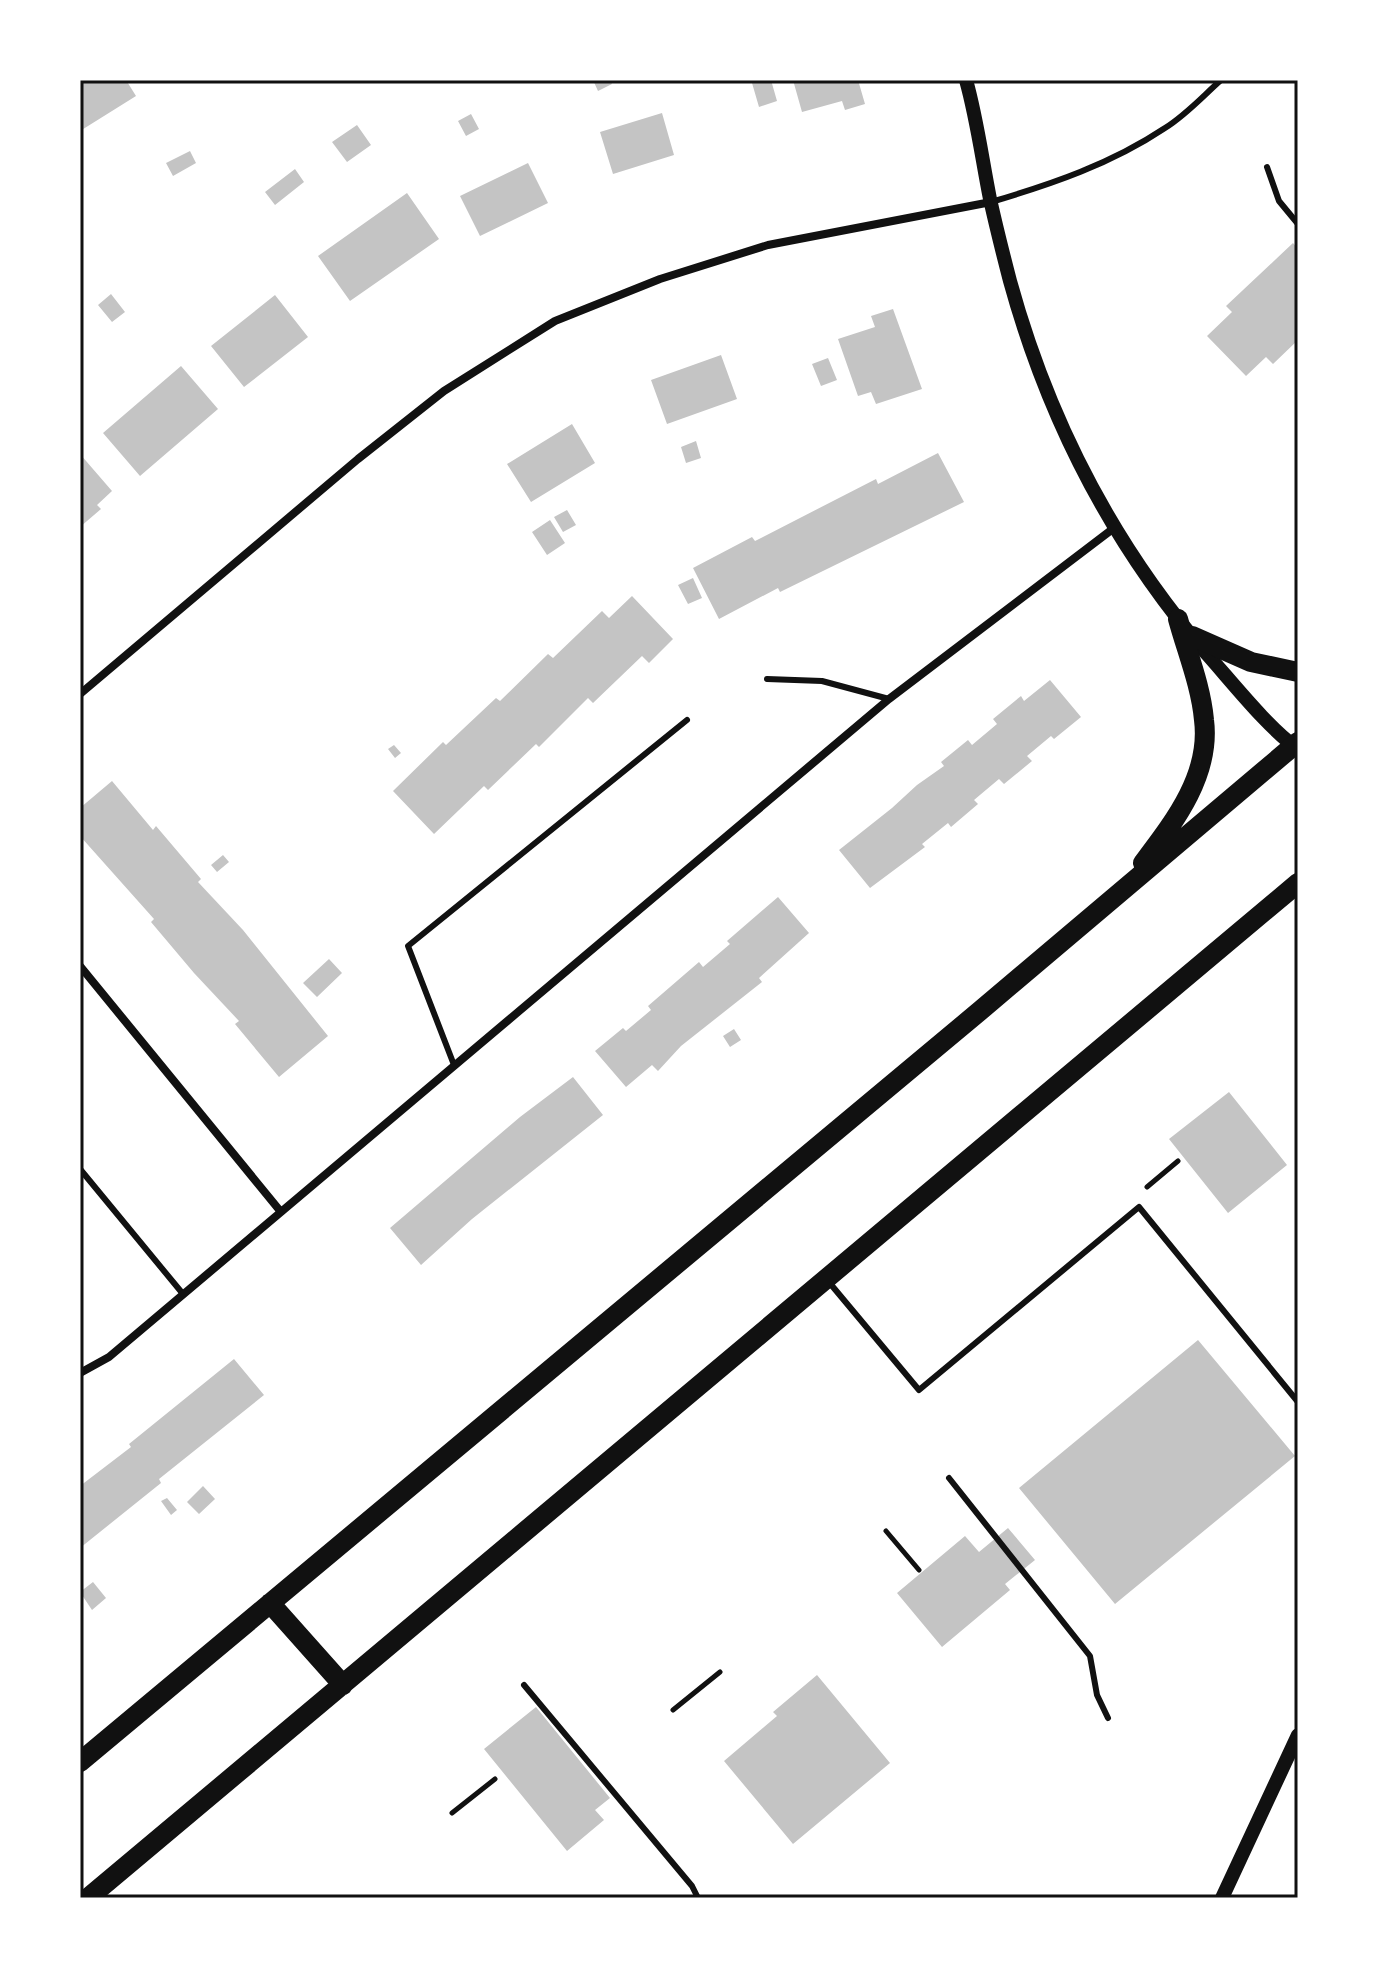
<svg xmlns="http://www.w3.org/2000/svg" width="1378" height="1978" font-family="Lato,sans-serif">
<rect width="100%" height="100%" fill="#fff"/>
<!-- building -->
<path fill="#c4c4c4" d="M80,80h46l10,16 -56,35z
M593,80h17l2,4 -14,7z
M761,80h10l6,21 -18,6 -7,-24z
M793,80h65l7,24 -20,6 -3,-9 -40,11z
M662,113l12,42 -61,19 -13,-42z
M471,114l8,15 -13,7 -8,-15z
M357,125l14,20 -24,17 -15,-20z
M190,151l6,12 -23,13 -7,-13z
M528,163l20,40 -68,33 -20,-40z
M295,169l9,13 -29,23 -10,-13z
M407,193l32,46 -89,62 -32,-45z
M1293,243l5,6v91l-25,24 -7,-7 -20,19 -39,-40 25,-24 -6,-6z
M111,294l14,18 -13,10 -14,-17z
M275,295l33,42 -64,50 -33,-41z
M893,309l29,80 -46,15 -5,-12 -13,4 -20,-57 37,-12 -4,-11z
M721,355l16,44 -70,25 -16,-44z
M828,358l9,22 -16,6 -9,-22z
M181,366l37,43 -78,67 -37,-43z
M572,424l23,39 -64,39 -24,-38z
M696,441l5,17 -15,5 -5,-16z
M938,453l26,49 -184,90 -2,-4 -59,31 -26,-51 59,-31 3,4 121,-62 2,5z
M80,454l32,37 -15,14 4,4 -21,18z
M567,510l9,15 -13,7 -9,-15z
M550,520l15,23 -18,12 -15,-23z
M693,578l9,20 -14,6 -10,-19z
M632,596l41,43 -24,24 -7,-7 -49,47 -5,-5 -49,49 -3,-3 -48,46 -4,-4 -50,48 -41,-43 50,-49 3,3 50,-47 4,3 48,-47 5,4 49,-47 7,7z
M1050,680l31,37 -27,22 -3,-3 -24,20 5,5 -28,23 -5,-5 -25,21 4,4 -27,23 -3,-4 -26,21 3,3 -55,41 -31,-38 53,-42 25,-23 27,-19 -3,-4 27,-22 4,5 25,-21 -4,-5 28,-23 3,5z
M394,745l7,8 -6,5 -7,-9z
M112,781l41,49 3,-4 45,53 -3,3 45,48 85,106 -49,41 -44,-53 4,-3 -45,-48 -43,-51 3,-3 -74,-83v-28z
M223,855l6,7 -12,10 -6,-7z
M778,897l31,36 -50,45 3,4 -81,64 -23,25 -6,-6 -26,22 -31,-36 28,-23 3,3 25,-21 -3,-4 51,-44 4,5 27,-23 -3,-3z
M329,959l13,14 -25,24 -14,-14z
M734,1029l7,11 -11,7 -7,-11z
M573,1077l30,38 -131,104 -51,46 -31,-37 130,-111z
M1229,1092l58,73 -59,48 -59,-74z
M1198,1340l97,116 -180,148 -96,-116z
M234,1359l30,36 -105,84 2,4 -81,65v-62l51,-39 -2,-3z
M203,1486l12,13 -16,15 -12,-12z
M167,1498l10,12 -6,5 -10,-14z
M1008,1528l27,32 -30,24 5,6 -68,57 -45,-54 68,-57 14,16z
M93,1582l13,16 -14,12 -12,-18z
M817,1675l73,88 -97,81 -69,-83 53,-45 -4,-4z
M536,1707l74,91 -15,12 9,10 -37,31 -83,-102z"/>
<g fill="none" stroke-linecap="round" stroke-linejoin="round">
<!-- path -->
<path stroke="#111" stroke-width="5" d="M1147,1187l31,-26
M886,1531l33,39
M673,1710l47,-38
M452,1813l43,-34"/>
<!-- service -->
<path stroke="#111" stroke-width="6" d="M1267,167l12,34 19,23
M991,202c61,-18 120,-38 174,-74 21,-13 38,-32 56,-48
M767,679l55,2 67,18
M454,1065l-46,-119 279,-226
M80,1169l103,125
M828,1281l91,109 220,-183 159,195
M949,1478l141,178 7,39 11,23
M524,1685l168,201 6,12"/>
<!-- minor -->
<path stroke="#111" stroke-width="8" d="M80,694l278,-235 86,-68 111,-70 105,-42 108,-34 223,-43
M80,966l201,246
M80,1373l29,-16 780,-658 225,-171"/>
<!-- tertiary -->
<path stroke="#111" stroke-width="14" d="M966,80c11,39 16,79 24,119 6,27 13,55 20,82 38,138 103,264 196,372 26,29 62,75 92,96
M1222,1898l76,-163"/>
<!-- primary -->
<path stroke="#111" stroke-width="20" d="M1192,636l59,26 47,10
M1143,863c31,-41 68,-88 61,-143 -3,-34 -17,-68 -26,-101
M270,1603l73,82
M80,1762l901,-752 317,-268
M88,1898l1210,-1015"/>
</g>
<!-- border -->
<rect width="1378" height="1978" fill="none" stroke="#ffffff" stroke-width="164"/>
<rect x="82" y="82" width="1214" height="1814" fill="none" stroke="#111" stroke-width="3"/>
</svg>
